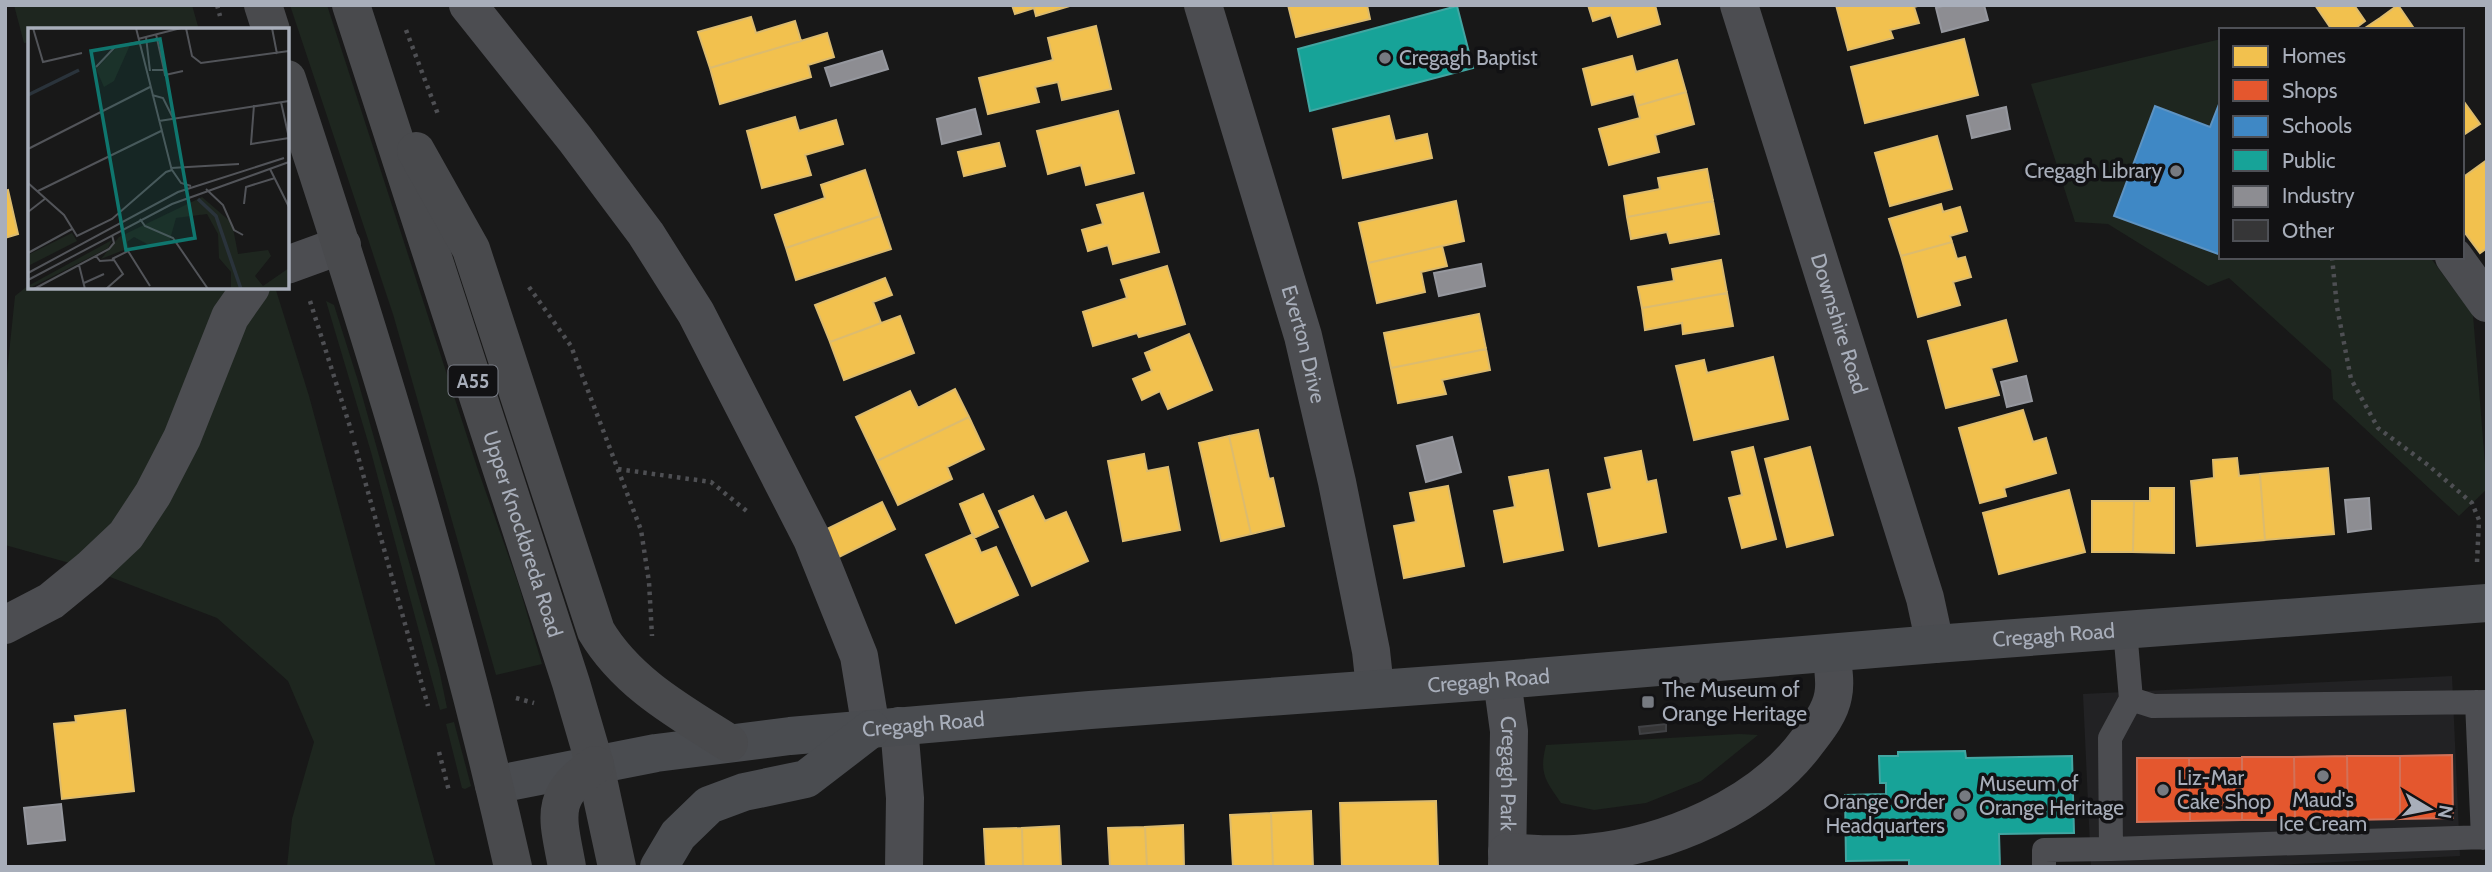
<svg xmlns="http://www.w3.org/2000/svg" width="2492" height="872" font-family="Cabin,sans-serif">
<rect width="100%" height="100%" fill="#181818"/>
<!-- built -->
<path fill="#222224" d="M2452,676l8,180 -227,11h-142l-8,-173z"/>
<!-- green -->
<path fill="#1e261f" d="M14,5h178l7,25h-169v12l-6,1z
M290,5h37l150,462 41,116 24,81 -46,11 -103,-361z
M2221,39v218h209l43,58 14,174 -28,27 -126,-117 -2,-29 -102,-92 -21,8 -100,-62 -33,-2 -44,-138z
M30,284v3h245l34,109 127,471h-149l5,-48 22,-77 -26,-61 -71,-63 -133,-51 -79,-22v-153l10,-96z
M326,301l8,4 24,76 81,288 8,39 -7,2 -69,-258z
M454,722l17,64 -6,3 -3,-1 -16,-64z
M1739,734l19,1 -57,46 -55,22 -52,7 -33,-7c-16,-23 -22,-30 -15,-58z"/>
<!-- homes -->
<path fill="#f2c14e" stroke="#dcbb6e" stroke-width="2" d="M1012,5h61l-37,11 -2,-8 -19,6z
M1288,5h79l3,14 -74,18z
M1588,5h67l5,19 -42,13 -7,-22 -18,6z
M1836,5h85l-7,2 5,16 -29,7 3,8 -45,12z
M2315,5h39l11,16 -12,9h-21z
M2398,5l17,25h-53l18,-12z
M751,17l5,16 39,-12 6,20 -91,27 -12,-36z
M1096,26l15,63 -49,11 -4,-18 -23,5 4,15 -51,12 -9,-36 74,-18 -5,-22z
M827,33l7,24 -26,8 3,12 -91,27 -10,-36z
M1964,39l14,56 -113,28 -14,-56z
M1632,56l4,16 41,-12 9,32 -49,14 -3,-12 -42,11 -9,-36z
M1686,92l8,32 -39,11 4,17 -50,13 -10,-36 41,-11 -3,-12z
M2462,99l18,25 -18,12z
M1118,111l16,62 -48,12 -5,-20 -33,9 -11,-43z
M1389,116l6,25 32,-7 5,24 -89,20 -10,-49z
M795,117l4,14 37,-11 7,24 -38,11 6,20 -49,13 -15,-57z
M1937,136l15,53 -62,17 -15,-53z
M999,143l6,23 -41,10 -6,-24z
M2487,160v88l-7,5 -18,-24v-51z
M1707,169l6,32 -86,16 -3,-21 36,-7 -2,-11z
M865,170l15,46 -94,32 -11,-33 50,-17 -4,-13z
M8,190l10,44 -13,4v-47z
M1143,193l16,59 -46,12 -5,-19 -20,6 -6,-21 21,-6 -6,-19z
M1456,201l8,40 -96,22 -9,-40z
M1713,201l6,33 -49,9 -3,-11 -36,7 -4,-22z
M1941,204l2,8 17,-5 7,24 -17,5 2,6 -51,14 -12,-37z
M880,216l11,33 -95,31 -10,-32z
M1952,242l5,17 8,-2 6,20 -18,5 7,23 -42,12 -17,-61z
M1442,246l5,20 -26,6 4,20 -48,11 -9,-40z
M1721,260l6,33 -85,15 -4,-21 36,-6 -2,-12z
M1167,266l18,58 -46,13 -2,-4 -44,13 -10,-34 44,-14 -6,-18z
M885,278l7,17 -19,7 8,21 -51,19 -15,-37z
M1727,293l6,33 -50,8 -1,-11 -37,7 -3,-22z
M1479,314l7,35 -95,19 -7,-35z
M900,316l14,37 -70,27 -14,-38z
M2006,320l11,41 -26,7 8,27 -53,13 -18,-67z
M1189,334l23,56 -44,19 -8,-18 -18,9 -9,-21 19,-8 -7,-18z
M1486,349l4,21 -48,10 4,14 -48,9 -7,-35z
M1773,357l15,62 -94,21 -18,-74 28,-6 3,13z
M955,389l14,28 -92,44 -21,-44 54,-26 8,17z
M2023,410l10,32 13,-4 10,35 -52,15 2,8 -26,7 -21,-75z
M969,417l15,32 -37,18 5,12 -54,26 -21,-44z
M1258,430l11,49 4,-1 11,48 -33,8 -22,-98z
M1229,436l22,98 -30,7 -22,-98z
M1753,447l23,92 -34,9 -13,-50 13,-3 -10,-43z
M1810,447l23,88 -46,12 -22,-88z
M1641,451l6,31 9,-2 10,52 -67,14 -11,-52 24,-5 -7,-31z
M1144,454l3,17 21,-4 12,63 -57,11 -15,-80z
M2237,458l2,18 21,-2 5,66 -68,6 -6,-65 23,-3 -1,-18z
M2328,468l6,66 -69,6 -5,-66z
M1548,470l15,80 -59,12 -10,-51 21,-4 -6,-30z
M1448,486l16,80 -60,12 -10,-52 22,-4 -6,-29z
M2150,488h24v65l-41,-1 1,-51h16z
M2069,490l16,62 -86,22 -16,-61z
M983,494l15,33 -24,11 -14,-34z
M1033,496l12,25 21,-9 22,49 -56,25 -33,-75z
M2092,501h42l-1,51h-41z
M882,502l13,27 -58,29 -14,-27z
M973,534l8,19 15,-6 22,48 -62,28 -30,-68z
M125,710l9,81 -72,8 -8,-75 22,-2 -1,-6z
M1436,801l2,66h-96l-2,-64z
M1311,811l2,56h-40l-2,-54z
M1271,813l2,54h-40l-3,-52z
M1183,825l1,42h-37l-2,-40z
M1059,826l2,41h-38l-1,-39z
M1145,827l2,40h-37l-2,-39z
M1022,828l1,39h-37l-2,-38z"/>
<!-- shops -->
<path fill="#e4572e" stroke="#d27158" stroke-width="2" d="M2452,755l1,63 -53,1v-63z
M2347,756h53v63l-52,1z
M2347,756l1,64h-53l-1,-63z
M2242,757h52l1,63h-53z
M2242,757v63l-52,1 -1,-63z
M2137,758h52l1,63 -53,1z"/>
<!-- schools -->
<path fill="#3f88c5" stroke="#5e93c2" stroke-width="2" d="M2221,99v156l-107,-39 41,-110 55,21z"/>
<!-- public -->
<path fill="#17a398" stroke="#42a6a2" stroke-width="2" d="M1457,6l16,62 -163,43 -12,-62z
M1965,751l1,7 106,-2 2,77 -75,1 1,33h-91v-7l-63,1 -1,-66 41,-1v-11h-6l-1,-27h19v-4z"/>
<!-- industry -->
<path fill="#8d8d92" stroke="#95979e" stroke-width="2" d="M1946,5h38l4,15 -46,12 -6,-24z
M882,51l6,18 -57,17 -6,-18z
M2006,107l4,22 -38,9 -5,-22z
M975,109l6,25 -39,10 -5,-25z
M1481,264l4,22 -46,10 -5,-23z
M2026,376l6,25 -25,6 -6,-25z
M1452,437l9,35 -35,10 -9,-36z
M2369,498l2,31 -23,3 -3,-32z
M61,804l4,36 -37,4 -4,-36z"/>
<!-- building -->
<path fill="#363637" stroke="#404144" stroke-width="2" d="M1666,724v7l-26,3 -1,-7z"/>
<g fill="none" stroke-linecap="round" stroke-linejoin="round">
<!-- path -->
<path stroke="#4e4f53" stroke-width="4.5" stroke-dasharray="3.5 5" stroke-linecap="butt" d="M217,5l3,11
M406,30l33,87
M2332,257l5,50 14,72 27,49 50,37 44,38 7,17 -2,42
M529,287l42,59 70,184 8,52 3,54
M310,301l42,132
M354,442l74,264
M618,469l93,13 38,31
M516,698l18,5
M439,752l10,39"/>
<!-- lane -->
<path stroke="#4c4d51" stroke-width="24" d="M2125,630l6,69 22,7 334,-4
M2131,699l-21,39 1,111 376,-12
M2477,702l6,136
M2044,867v-17l67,-1"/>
<!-- street -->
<g stroke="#4c4d51" stroke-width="38">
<path d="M468,5l107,134 71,95 50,79 116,226 47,117 12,73"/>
<path id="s1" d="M1203,5l100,331 34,146 34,169 4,37"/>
<path id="s2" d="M1739,5l186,593 10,46"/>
<path d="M2454,257l33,46"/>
<path d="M287,265l55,-20"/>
<path d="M5,625l46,-24 39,-32 36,-34 27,-41 29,-56 48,-121 21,-30"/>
<path id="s3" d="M1502,680l7,51 -2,136"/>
<path d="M899,726l6,72 -1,69"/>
<path d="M1507,852c26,2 54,4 81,1 78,-8 171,-46 219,-111 10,-13 23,-29 26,-46 3,-13 0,-29 -2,-43"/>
</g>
<!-- secondary -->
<g stroke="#4a4c50" stroke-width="38">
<path id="s4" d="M494,785l162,-32 134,-17 300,-26 412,-30 433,-36 552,-41"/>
<path d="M659,867l19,-32 31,-30 35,-13 62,-13 65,-50"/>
</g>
<!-- highway -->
<g stroke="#494a4d" stroke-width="38">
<path d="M263,5l8,25"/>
<path id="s5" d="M351,5l220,678 24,82 22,102"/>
<path d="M287,79c86,260 166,521 226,788"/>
<path d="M416,151l55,98 125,382c31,52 84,81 133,112"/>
<path d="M567,867c-9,-50 -19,-70 28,-102"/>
</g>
</g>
<!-- markers -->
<g fill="#767a81" stroke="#121214" stroke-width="2.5">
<circle cx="1385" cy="58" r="7"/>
<circle cx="2176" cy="171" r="7"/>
<rect x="1641" y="695" width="14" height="14" rx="3.5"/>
<circle cx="2323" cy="776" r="7"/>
<circle cx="2163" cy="790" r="7"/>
<circle cx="1965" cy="796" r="7"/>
<circle cx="1959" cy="814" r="7"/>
</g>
<g text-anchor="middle" stroke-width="7" stroke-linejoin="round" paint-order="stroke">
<!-- shield labels -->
<rect fill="#121214" stroke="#7b7f88" stroke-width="2" x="448.5" y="365.5" width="49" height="31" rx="5"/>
<g font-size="19" font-weight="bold" fill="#a8aeba">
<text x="473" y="388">A55</text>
</g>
<!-- poi labels -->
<g font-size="21" fill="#a8aeba" stroke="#121214" text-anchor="start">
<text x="1399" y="65">Cregagh Baptist</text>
<text x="2162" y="178" text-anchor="end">Cregagh Library</text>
<text x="1662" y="697">The Museum of<tspan x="1662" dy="24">Orange Heritage</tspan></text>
<text x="2177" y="785">Liz-Mar<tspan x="2177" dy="24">Cake Shop</tspan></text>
<text x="1979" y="791">Museum of<tspan x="1979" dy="24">Orange Heritage</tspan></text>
<text x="2323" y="807" text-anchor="middle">Maud's<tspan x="2323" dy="24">Ice Cream</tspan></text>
<text x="1945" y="809" text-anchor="end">Orange Order<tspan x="1945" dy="24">Headquarters</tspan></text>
</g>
<!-- street labels -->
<g font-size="21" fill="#a8aeba" stroke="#121214">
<text dy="7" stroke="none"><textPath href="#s2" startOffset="334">Downshire Road</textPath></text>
<text dy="7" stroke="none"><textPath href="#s1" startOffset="354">Everton Drive</textPath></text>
<text dy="7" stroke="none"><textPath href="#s5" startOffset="556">Upper Knockbreda Road</textPath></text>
<text dy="7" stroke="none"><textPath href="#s4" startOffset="1568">Cregagh Road</textPath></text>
<text dy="7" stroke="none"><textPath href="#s4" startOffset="1001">Cregagh Road</textPath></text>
<text dy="7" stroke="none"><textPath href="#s4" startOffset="434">Cregagh Road</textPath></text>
<text dy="7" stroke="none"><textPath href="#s3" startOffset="94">Cregagh Park</textPath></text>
</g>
</g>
<!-- overview -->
<g transform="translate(28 28)">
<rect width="261" height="261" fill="#181818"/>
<path d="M102,17l-16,36 -10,6 -8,-18 20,-21zM174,169l30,26 6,31 30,-4 3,6 -16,20 8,10 26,-18v21h-58v-17l-12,-14 -1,-24 -11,-20 -31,4 -7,25 -20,2 -15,-8 -7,5 2,6 -28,11 18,-22zM44,205l5,8 -49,25v-11zM84,212l-4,8 -80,41v-3z" fill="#1e261f"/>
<path fill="none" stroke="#2a333b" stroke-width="3.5" d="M0,67l51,-25M170,171l18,17 25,73"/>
<path fill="none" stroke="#525459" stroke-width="2" d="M5,0l10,34 39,-9M108,0l36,143M158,0l6,28 9,7 88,-12M244,0l5,26M118,9l4,34M110,11l43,-11M68,39l19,-20 24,-5M124,42h12l-8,-36M136,42l1,5 18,-4M124,67l11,3 10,20M253,74l8,36M226,77l-3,39 38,-6M131,93l130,-20M0,121l122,-62M143,140l68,-4M242,141l19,38M0,155l36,32 13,21 35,-17 54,-47 6,-2 9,13 10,3M178,161l17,16 11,25 9,5M10,163l123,-60M216,176l2,-17 29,-9M0,184l18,-14M112,191l5,7 28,12 35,51M0,225l44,-24M68,228l4,5 14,-1 9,14 -17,15M84,231l16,-8 22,35M51,237l6,24M0,245l150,-81 106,-34M0,252l144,-76 117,-42M56,255l20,-9M6,261l75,-40 5,-6 -2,-8"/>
<path fill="#0f766e" fill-opacity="0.15" stroke="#0f766e" stroke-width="3.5" d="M132,11l35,199 -69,12 -35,-199z"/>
<rect width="261" height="261" fill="none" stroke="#a8aeba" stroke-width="3.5"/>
</g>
<!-- border -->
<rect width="2492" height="872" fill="none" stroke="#a8aeba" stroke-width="14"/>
<!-- legend -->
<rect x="2219" y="28" width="245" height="231" fill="#121214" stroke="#4e5056" stroke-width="2"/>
<rect x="2233" y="46" width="35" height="21" fill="#f2c14e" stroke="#4e5056" stroke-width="2"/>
<text x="2282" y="63" font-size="21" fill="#a8aeba">Homes</text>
<rect x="2233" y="80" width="35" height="21" fill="#e4572e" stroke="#4e5056" stroke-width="2"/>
<text x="2282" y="98" font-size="21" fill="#a8aeba">Shops</text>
<rect x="2233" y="116" width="35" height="21" fill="#3f88c5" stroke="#4e5056" stroke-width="2"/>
<text x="2282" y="133" font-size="21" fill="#a8aeba">Schools</text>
<rect x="2233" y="150" width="35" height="21" fill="#17a398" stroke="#4e5056" stroke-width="2"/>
<text x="2282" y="168" font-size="21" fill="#a8aeba">Public</text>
<rect x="2233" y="186" width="35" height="21" fill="#8d8d92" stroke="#4e5056" stroke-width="2"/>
<text x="2282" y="203" font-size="21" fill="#a8aeba">Industry</text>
<rect x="2233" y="220" width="35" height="21" fill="#363637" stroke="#4e5056" stroke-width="2"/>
<text x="2282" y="238" font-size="21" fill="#a8aeba">Other</text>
<!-- north arrow -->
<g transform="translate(2429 809) rotate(100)" stroke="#121214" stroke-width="5" paint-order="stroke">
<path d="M0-5L12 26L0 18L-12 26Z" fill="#a8aeba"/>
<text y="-10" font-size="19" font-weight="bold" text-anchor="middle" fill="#a8aeba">N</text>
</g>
</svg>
